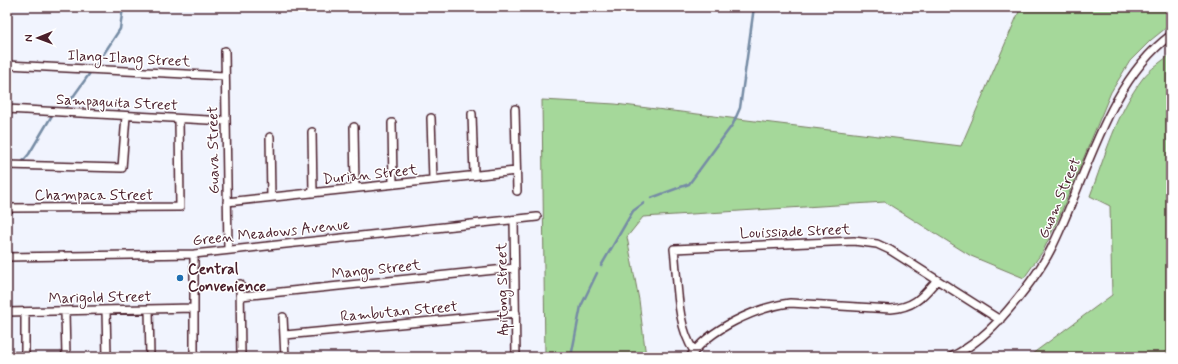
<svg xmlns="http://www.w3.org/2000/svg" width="1178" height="364" font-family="Mynerve,sans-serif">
<rect width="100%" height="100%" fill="#f1f4fe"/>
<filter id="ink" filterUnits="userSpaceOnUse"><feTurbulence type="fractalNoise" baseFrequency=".025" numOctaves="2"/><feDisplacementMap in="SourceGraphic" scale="8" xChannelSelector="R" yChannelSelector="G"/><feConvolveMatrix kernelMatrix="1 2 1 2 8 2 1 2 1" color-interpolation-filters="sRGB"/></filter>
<g filter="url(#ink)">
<!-- green -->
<path fill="#a5d89a" stroke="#787c62" d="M1021,7h150v17l-20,16 -21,21 -19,31 -51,123 -17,36 -19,27 -53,-22 -86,-54 -242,15 -16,20 12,63 7,57h-101l-3,-257 73,4 346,42z
M1171,54v303h-143l84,-62 -2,-89 -20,-10c15,-40 27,-84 53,-118 7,-9 19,-17 28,-24z"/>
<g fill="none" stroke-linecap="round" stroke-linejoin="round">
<!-- stream -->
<path stroke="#768ca5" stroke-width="2.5" d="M97,64l23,-35 3,-22
M65,108l25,-35
M23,161l6,-7 22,-37
M7,174l3,-5
M651,198l38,-14 44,-60 7,-16 14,-101
M601,266l32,-55 11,-8
M571,357l10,-51 16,-33"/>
<defs>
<path id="street" d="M225,51l3,198
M7,65l218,11
M7,109l219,12
M515,109l2,82
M472,114l2,61
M431,118l2,62
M392,123l1,61
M354,127l1,61
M312,132l1,61
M270,137l1,60
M7,165l115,3 4,-52
M227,202l289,-31
M7,208l173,-1 -1,-88
M514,220l2,137
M194,254v103
M7,257l187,-3 343,-37
M240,284l1,73
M241,296l274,-28
M149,309l1,48
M106,310l1,47
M65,311l1,46
M7,312l187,-4
M25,312v45
M283,317l2,40
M285,335l231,-22
M694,351c-18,-26 -16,-70 -20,-102l180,-8 23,3 13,6 110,70
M7,356h18
M690,357c19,-28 67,-50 100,-54l101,6c24,-2 31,-12 46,-29
M951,357c23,-11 42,-29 58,-48 16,-19 31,-38 42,-60 35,-69 55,-166 120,-214"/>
</defs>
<!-- street casing -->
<use href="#street" stroke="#4a1f2b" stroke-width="10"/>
<!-- street -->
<use href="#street" stroke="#fff" stroke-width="7"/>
</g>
</g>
<!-- markers -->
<circle fill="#1f6fb2" stroke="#fff" stroke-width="1.5" cx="180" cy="278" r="4"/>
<g text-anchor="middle" stroke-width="3" stroke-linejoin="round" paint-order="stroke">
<!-- street labels -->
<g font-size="15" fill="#4a1f2b" stroke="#fff">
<text transform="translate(129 58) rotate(3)" y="5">Ilang-Ilang Street</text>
<text transform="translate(117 102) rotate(3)" y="5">Sampaguita Street</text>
<text transform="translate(213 150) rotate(-91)" y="5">Guava Street</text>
<text transform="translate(370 174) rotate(-6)" y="5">Durian Street</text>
<text x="94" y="200">Champaca Street</text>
<text transform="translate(1059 198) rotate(-67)" y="5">Guam Street</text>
<text transform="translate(795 231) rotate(-2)" y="5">Louissiade Street</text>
<text transform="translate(271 232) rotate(-6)" y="5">Green Meadows Avenue</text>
<text transform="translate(376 269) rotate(-6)" y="5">Mango Street</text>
<text transform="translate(502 289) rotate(-91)" y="5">Apitong Street</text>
<text transform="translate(100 297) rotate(-1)" y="5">Marigold Street</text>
<text transform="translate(399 311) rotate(-5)" y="5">Rambutan Street</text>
</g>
<!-- poi labels -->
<g font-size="15" font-weight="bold" fill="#4a1f2b" stroke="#fff" text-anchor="start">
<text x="188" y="274">Central<tspan x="188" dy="17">Convenience</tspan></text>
</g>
</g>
<!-- margin -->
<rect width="1178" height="364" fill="none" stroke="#fff" stroke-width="24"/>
<rect x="12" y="12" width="1154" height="340" fill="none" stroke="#4a1f2b" stroke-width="1.5" filter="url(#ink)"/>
<!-- north arrow -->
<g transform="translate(38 38) rotate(269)" stroke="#ffffff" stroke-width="3" paint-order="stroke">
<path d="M0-3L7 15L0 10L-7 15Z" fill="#4a1f2b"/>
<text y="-6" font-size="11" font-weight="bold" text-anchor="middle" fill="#4a1f2b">N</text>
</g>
</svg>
